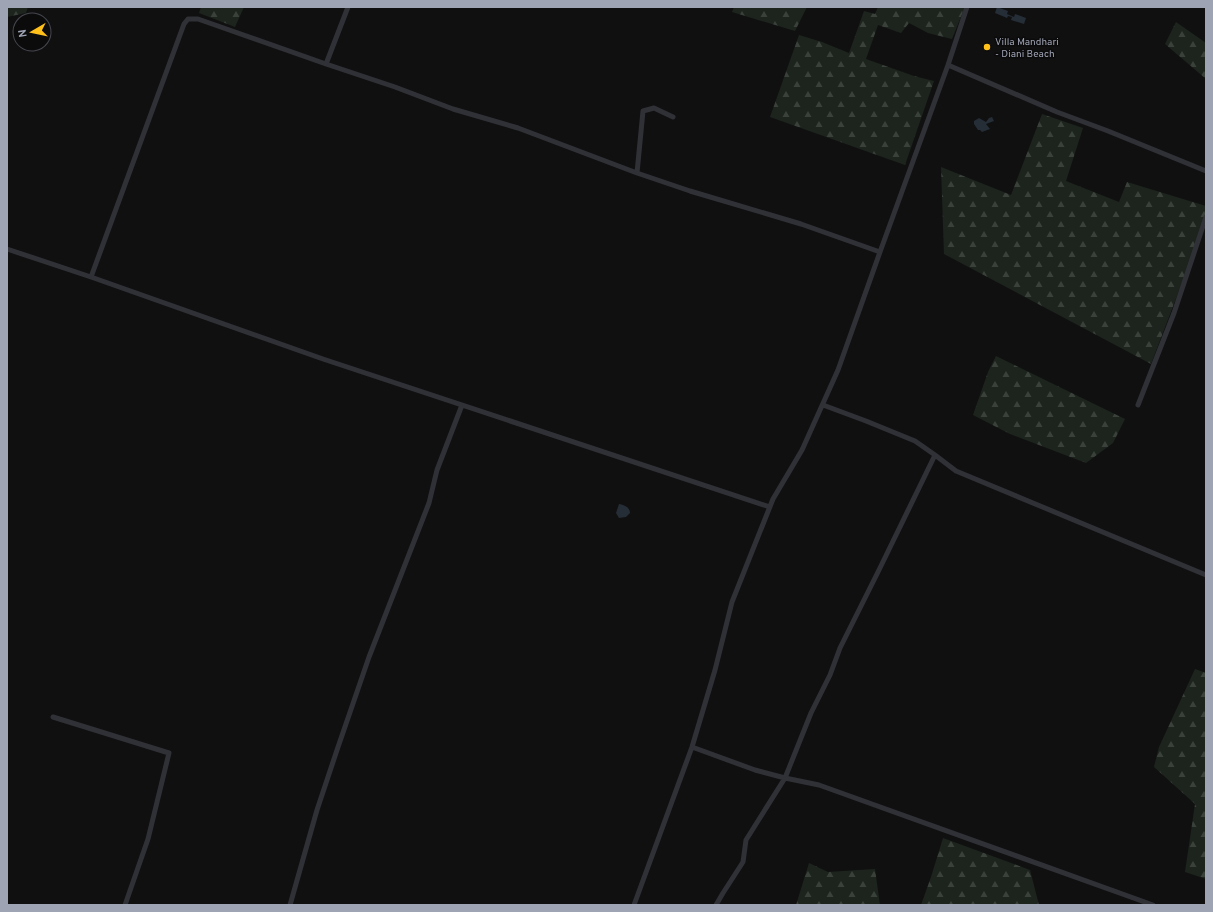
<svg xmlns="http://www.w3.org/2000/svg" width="1213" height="912" font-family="Overpass,sans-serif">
<defs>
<pattern id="forest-firs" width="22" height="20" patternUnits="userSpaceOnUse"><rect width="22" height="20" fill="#1c241d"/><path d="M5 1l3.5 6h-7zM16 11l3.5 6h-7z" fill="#3a413b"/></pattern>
</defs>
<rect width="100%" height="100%" fill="#101011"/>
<!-- forest -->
<path fill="url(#forest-firs)" d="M7,7h21l-2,6 -19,4z
M201,7h43l-9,20 -36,-14z
M734,7h73l-12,24 -63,-19z
M878,7h87l-13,32 -24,-6 -19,-10 -8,10 -23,-8 -12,34 48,17 20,5 -29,84 -135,-48 29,-82 23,7 27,11 15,-42 11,3z
M1176,22l30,21v36l-41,-35z
M1042,114l41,14 -17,53 53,21 8,-20 79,24v14l-55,144 -207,-110 -3,-87 70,28z
M996,356l129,63 -12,24 -27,20 -76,-29 -37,-19 15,-43z
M1195,669l11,4v206l-21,-7 10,-68 -41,-37 5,-20z
M943,838l87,32 9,35h-118l10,-28z
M809,863l19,9 47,-3 5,36h-84z"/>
<!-- water -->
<path fill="#252d36" d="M997,7l11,4 -1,3 7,3 1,-3 11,4 -2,6 -13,-4 1,-3 -4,-1 -1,2 -12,-5z
M992,117l2,4 -8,3 4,5 -8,3 -2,-2h-2l-4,-6v-3l5,-3 7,4 3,-4z
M619,504c5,1 11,3 11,9l-4,4 -7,1 -3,-5z"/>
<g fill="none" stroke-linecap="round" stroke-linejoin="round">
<!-- minor -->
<path stroke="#303137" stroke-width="5" d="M326,64l22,-57
M948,65l109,47 51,19 98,40
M637,173l6,-62 11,-3 19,9
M7,249l84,28 232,82 447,148
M91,277l93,-253 4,-5h10l128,45 69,23 58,22 65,19 119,45 53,18 111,33 79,28
M823,405l43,16 49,20 20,14 21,16 250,104
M1138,405l36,-92 32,-96
M53,717l116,36 -21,86 -23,66
M692,747l63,23 30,8 34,7 334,120
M290,905l27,-95 20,-60 32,-93 60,-154 8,-33 25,-65
M634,905l58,-158 23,-77 17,-68 41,-103 29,-49 36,-80 42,-118 68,-187 19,-58
M716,905l7,-12 20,-31 3,-22 39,-62 26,-65 19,-38 10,-27 38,-76 57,-117"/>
</g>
<!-- markers -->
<circle fill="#ffc01a" stroke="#0b0b0c" stroke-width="1.5" cx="987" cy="47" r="4"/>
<g text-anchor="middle" stroke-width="3" stroke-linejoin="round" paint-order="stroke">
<!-- poi labels -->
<g font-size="10" fill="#9fa4b4" stroke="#0b0b0c" text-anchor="start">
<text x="995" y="45">Villa Mandhari<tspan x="995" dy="12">- Diani Beach</tspan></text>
</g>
</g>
<!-- border -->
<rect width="1213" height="912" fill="none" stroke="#9fa4b4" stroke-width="16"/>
<!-- north arrow -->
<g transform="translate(32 32) rotate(261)"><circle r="19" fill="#0b0b0c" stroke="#46484f"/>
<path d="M0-3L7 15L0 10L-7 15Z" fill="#ffc01a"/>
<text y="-6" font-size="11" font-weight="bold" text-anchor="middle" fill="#9fa4b4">N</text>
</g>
</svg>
